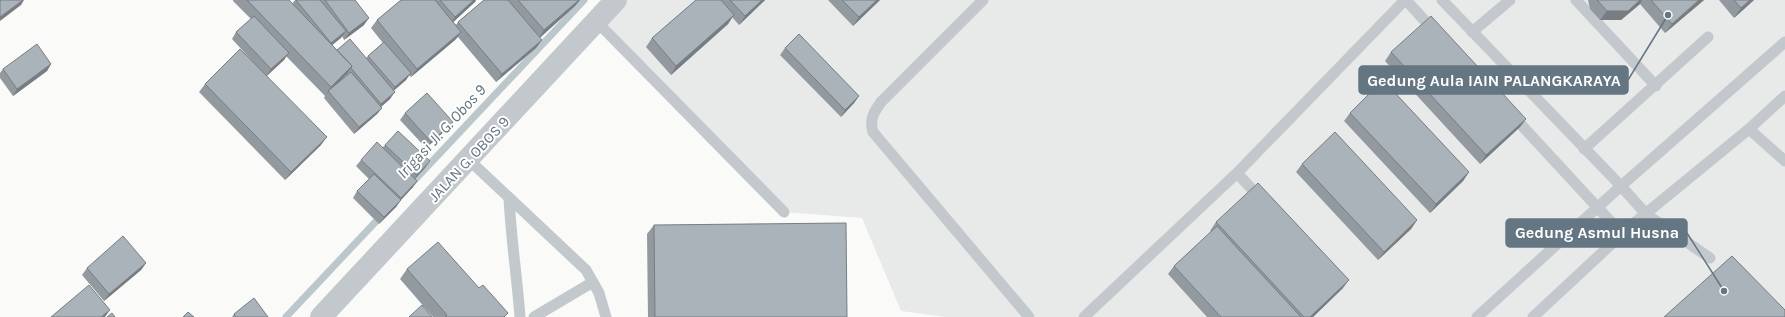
<svg xmlns="http://www.w3.org/2000/svg" width="1785" height="317" font-family="Karla,sans-serif">
<rect width="100%" height="100%" fill="#fafaf8"/>
<!-- built -->
<path fill="#e8e9e9" d="M618,0h1167v317h-839l-45,-6 -39,-93 -78,-6 -188,-191z"/>
<g fill="none" stroke-linecap="round" stroke-linejoin="round">
<!-- stream -->
<path stroke="#bbc7cb" stroke-width="7" d="M409,186l175,-186
M286,317l96,-102"/>
<!-- service -->
<path stroke="#c3c8cc" stroke-width="11" d="M983,0l-102,102c-7,10 -12,17 -8,30l156,185
M1406,0l29,32
M1442,0l179,186 25,28 64,44
M1576,0l80,86
M596,21l188,191
M1472,32l38,-32
M1512,115l111,120
M1749,129l36,32
M1584,149l124,-112
M469,160l117,110 13,23 7,24
M1237,173l24,26
M509,198c2,40 8,79 11,119
M534,317l59,-35
M1084,317l153,-144 168,-173
M1477,317l144,-131 164,-144
M1533,317l100,-93 116,-95 36,-33"/>
<!-- minor -->
<path stroke="#c3c8cc" stroke-width="22" d="M321,317l295,-317"/>
</g>
<!-- wall -->
<path fill="#929a9f" fill-rule="evenodd" d="M233,0h56l3,4 3,-4h60l9,25 -20,15 -2,-4 -10,9 5,5 29,8 2,-2 15,-13 -12,-15 6,-8 24,-20h75l-1,2 -22,20 3,3 2,-3 26,-22h96l-5,6 -35,32 2,2 -6,8 -40,34 -38,-45 -3,3 -44,37 -2,-2 -3,5 -13,11 -3,8 -9,8 1,1 -5,6 -23,20 -30,-36 2,-4 -1,2 -39,-40 -2,4 -17,16 54,69 -36,35 -86,-88 6,-8 51,-19 -24,-26 4,-7 15,-13 -18,-18zM346,75h1l-11,9z
M696,0h69l-26,25 -7,-8 -4,7 -57,51 -25,-28 6,-9z
M828,0h52l-27,26z
M1588,0h116l-39,33 -25,-29 -19,16h-21l-10,-11z
M1719,0h35l-20,18z
M785,48l74,48 -5,7 -13,14 -61,-62z
M1391,52l135,67 -6,8 -40,37 -95,-103z
M51,64l-4,7 -34,25 -13,-18v-5l3,-4z
M405,113l43,15 -22,20 -26,-28z
M1350,113l119,59 -6,9 -33,32 -86,-92z
M385,145l40,23 -10,11 -2,8 -12,13 -5,7 -17,17 -26,-26 4,-7 12,-12 -13,-13 5,-6 21,-12z
M1302,164l115,56 -6,9 -33,31 -82,-88z
M1216,222l127,66 -30,29h-106l-39,-43 6,-8 37,-34 -1,-1z
M654,225l193,92h-199l-1,-83z
M146,263l-5,7 -37,31 -22,-26 5,-7z
M407,269l72,19 26,29h-72l-33,-38z
M234,314l34,3h-36z"/>
<!-- shaded-wall -->
<path fill="#777d82" d="M23,0h1l-3,5 -21,16v-4z
M474,0h2l-1,2 -26,24 6,-9z
M579,0h1l-5,6 -37,33 6,-9z
M762,0h3l-26,25 6,-9z
M877,0h3l-27,26 6,-9z
M1640,0h2l-2,4 -19,16h-21l7,-9z
M1699,0h5l-39,33 7,-9z
M1750,0h4l-20,18 7,-10z
M734,15l-6,9 -57,51 5,-9z
M369,18l-5,7 -20,15 5,-7z
M346,31l-5,7 -15,12 5,-7z
M461,32l-6,8 -44,37 6,-8z
M542,40l-6,8 -40,34 6,-8z
M289,53l-5,7 -18,16 5,-7z
M51,64l-4,7 -34,25 4,-7z
M352,66l-6,9 -17,17 -1,-1 -3,5 6,-9z
M411,73l-5,7 -16,14 5,-7z
M395,92l-5,7 -14,12 5,-7z
M859,96l-5,7 -13,14 4,-7z
M382,108l-5,6 -23,20 5,-7z
M1526,119l-6,8 -40,37 6,-9z
M453,122l-5,6 -22,20 5,-6z
M327,137l-6,8 -36,35 6,-8z
M430,161l-5,7 -13,14 5,-7z
M1469,172l-6,9 -33,32 6,-9z
M417,181l-4,6 -14,15 2,-2 -5,7 -17,17 5,-7 13,-13 4,-6z
M1417,220l-6,9 -33,31 6,-8z
M146,263l-5,7 -37,31 5,-7z
M1349,280l-6,8 -30,29h-3z
M110,310l-5,7h-4z"/>
<!-- building -->
<path fill="#aab3b9" stroke="#777d82" d="M0,0h23l-23,17z
M247,0h42l63,66 -21,21z
M296,0h24l26,31 -15,12z
M325,0h30l14,18 -20,15z
M401,0h34l26,32 -44,37 -40,-49z
M440,0h34l-19,17z
M484,0h24l34,40 -40,34 -44,-52z
M518,0h61l-35,30z
M696,0h25l13,15 -58,51 -24,-28z
M730,0h32l-17,16z
M842,0h35l-18,17z
M1597,0h43l-12,11h-21z
M1651,0h48l-27,24z
M1734,0h16l-9,8z
M254,16l35,37 -18,16 -35,-37z
M1431,16l95,103 -40,36 -95,-103z
M799,34l60,62 -14,14 -60,-62z
M350,39l45,53 -14,12 -30,-36 1,-2 -15,-16z
M384,42l27,31 -16,14 -27,-31z
M37,44l14,20 -34,25 -14,-20z
M240,49l87,88 -36,35 -86,-88z
M351,72l31,36 -23,19 -31,-36z
M1383,80l86,92 -33,32 -86,-91z
M427,93l26,29 -22,20 -26,-29z
M398,131l32,30 -13,14 -32,-30z
M1335,132l82,88 -33,32 -82,-88z
M377,142l40,39 -16,17 -40,-38z
M374,174l27,26 -17,17 -27,-26z
M1258,183l91,97 -39,37h-6l-88,-95z
M846,223l1,94h-192l-1,-92z
M1217,226l84,91h-80l-47,-51z
M123,236l23,27 -37,31 -22,-26z
M438,242l41,46 4,-3 25,28 -4,4h-59l2,-2 -40,-46z
M1732,256l53,54v7h-121z
M89,285l21,25 -9,7h-50z
M254,298l14,19h-32l-2,-3z
M422,305l10,12h-23z
M188,312l6,5h-11z
M112,313l3,4h-8z"/>
<g text-anchor="middle" stroke-width="4" stroke-linejoin="round" paint-order="stroke">
<!-- street labels -->
<g font-size="15" fill="#657683" stroke="#fff">
<text transform="translate(469 159) rotate(-47)" y="5">JALAN G. OBOS 9</text>
</g>
<!-- water labels -->
<g font-size="16" font-style="italic" fill="#60757c" stroke="#fff">
<text transform="translate(441 131) rotate(-47)" y="6">Irigasi Jl. G. Obos 9</text>
</g>
</g>
<!-- callouts -->
<path fill="none" stroke="#657683" stroke-width="1.5" d="M1668 15L1628 80M1724 291L1687 233"/>
<g fill="#657683" stroke="#fff" stroke-width="1.5">
<circle cx="1668" cy="15" r="4"/>
<circle cx="1724" cy="291" r="4"/>
</g>
<g fill="#657683" stroke="#657683" stroke-width="1.5">
<rect x="1359" y="66" width="269" height="28" rx="4"/>
<rect x="1506" y="219" width="181" height="28" rx="4"/>
</g>
<g font-size="16" text-anchor="middle" font-weight="bold" fill="#fff">
<text x="1494" y="86">Gedung Aula IAIN PALANGKARAYA</text>
<text x="1597" y="238">Gedung Asmul Husna</text>
</g>
</svg>
